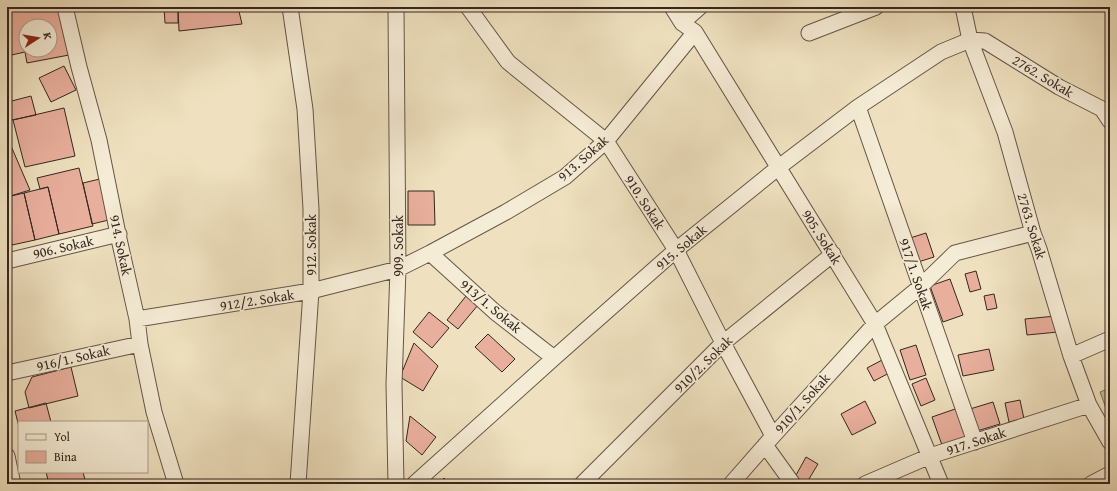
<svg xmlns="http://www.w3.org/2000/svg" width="1117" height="491" font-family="'Gentium Book Plus',serif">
<rect width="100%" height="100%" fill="#efe1bf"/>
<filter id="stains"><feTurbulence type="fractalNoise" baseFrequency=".005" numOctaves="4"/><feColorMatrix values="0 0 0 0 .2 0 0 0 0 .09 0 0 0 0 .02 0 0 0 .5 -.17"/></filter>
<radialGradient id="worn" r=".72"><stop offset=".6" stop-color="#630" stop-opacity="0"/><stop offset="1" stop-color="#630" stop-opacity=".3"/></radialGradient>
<!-- green -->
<path fill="#bcc290" stroke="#787458" d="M1110,388v31l-10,-27z"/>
<!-- building -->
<path fill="#e9af9d" stroke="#35261f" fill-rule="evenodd" d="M7,7h52l10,48 -42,8 -2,-11 -18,4zM26,26h24v24h-24z
M164,7h14v16h-13z
M178,7h60l4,17 -63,7z
M64,66l12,24 -25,12 -12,-24z
M31,96l5,19 -24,5 -4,-18z
M64,108l11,48 -50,11 -12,-47z
M7,114l3,14h-3z
M11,146l19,44 -23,7v-50z
M79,168l14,58 -34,8 -11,-47 -8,2 -3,-11z
M104,178l9,41 -21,5 -9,-41z
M48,187l11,47 -24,6 -11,-47z
M408,191h26l1,34h-27z
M24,193l11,47 -23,5 -5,-21v-27z
M7,224l5,21 -5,1z
M926,233l8,24 -16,5 -8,-24z
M976,271l5,18 -11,3 -5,-18z
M950,279l13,36 -20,7 -13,-36z
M994,294l3,14 -10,2 -3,-14z
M466,296l12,9 -20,24 -11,-9z
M429,312l20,16 -17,20 -19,-16z
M1056,316l2,16 -31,3 -2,-16z
M488,334l27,25 -13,13 -27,-25z
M414,343l24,23 -15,25 -23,-14z
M916,345l10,30 -16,5 -10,-30z
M989,349l5,21 -31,6 -5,-21z
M884,359l7,13 -17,9 -7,-13z
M71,367l7,29 -49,12 -4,-16 7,-15z
M926,378l9,22 -14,6 -9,-22z
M1020,400l4,19 -15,3 -4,-19z
M865,401l11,22 -24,12 -11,-21z
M993,402l7,22 -23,7 -7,-22z
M46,403l5,19h-32v5l-4,-16z
M958,408l10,28 -26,9 -10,-28z
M410,416l26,21 -14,18 -16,-14z
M806,457l12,7 -12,20 -11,-7z
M46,472h37l3,12h-37z
M444,478l5,6h-11z
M908,479l2,5h-13z"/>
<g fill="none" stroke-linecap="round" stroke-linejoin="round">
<defs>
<path id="minor" d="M65,7l14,60 20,73 20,99 18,80 3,25 14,68 22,72
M290,7l15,102 6,100v82l-13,193
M396,7l2,262 -4,115 2,100
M468,7l40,55 98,79 70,109 47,93 50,93
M672,7l10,16 13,9 180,292 66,160
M963,7l7,33 35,92 28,101 6,16 32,107 18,49 21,37
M682,23l18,-16
M809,33l67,-26
M858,107l117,335
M430,253l65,59 59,46
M7,261l112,-27
M137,319l174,-28 87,-22 32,-16 76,-41 59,-35 41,-36 89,-109
M1071,356l39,-17
M7,373l133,-29
M765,445l28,39
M7,456l6,28
M414,484l140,-126 122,-108 103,-83 79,-60 83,-55 29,-12 15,1 74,46 43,22 8,12
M582,484l141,-141 110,-89
M731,484l42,-48 102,-112 45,-37 35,-34 78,-20
M865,484l65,-28 159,-51
M1091,484l19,-10"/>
</defs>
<!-- minor casing -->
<use href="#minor" stroke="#645547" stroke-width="17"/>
<!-- minor -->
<use href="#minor" stroke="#f5ecd5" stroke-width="15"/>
</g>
<g text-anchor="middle" stroke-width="3.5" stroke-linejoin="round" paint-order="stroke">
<!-- street labels -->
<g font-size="14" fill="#35261f" stroke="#f5ecd5">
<text transform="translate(1043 76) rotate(31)" y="5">2762. Sokak</text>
<text transform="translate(583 158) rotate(-41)" y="5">913. Sokak</text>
<text transform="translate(645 202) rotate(57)" y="5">910. Sokak</text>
<text transform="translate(1032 226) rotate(73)" y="5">2763. Sokak</text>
<text transform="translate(822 237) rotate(58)" y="5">905. Sokak</text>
<text transform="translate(121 245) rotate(78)" y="5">914. Sokak</text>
<text transform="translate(311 245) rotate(-90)" y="5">912. Sokak</text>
<text transform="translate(398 246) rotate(-90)" y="5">909. Sokak</text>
<text transform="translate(63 247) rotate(-13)" y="5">906. Sokak</text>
<text transform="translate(681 247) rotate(-40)" y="5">915. Sokak</text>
<text transform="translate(916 274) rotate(71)" y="5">917/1. Sokak</text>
<text transform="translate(257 300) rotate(-9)" y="5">912/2. Sokak</text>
<text transform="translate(491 306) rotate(40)" y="5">913/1. Sokak</text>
<text transform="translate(73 358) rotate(-13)" y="5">916/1. Sokak</text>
<text transform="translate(703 364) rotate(-44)" y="5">910/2. Sokak</text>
<text transform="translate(802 403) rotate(-48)" y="5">910/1. Sokak</text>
<text transform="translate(976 441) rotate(-18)" y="5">917. Sokak</text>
</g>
</g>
<!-- margin -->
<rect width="1117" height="491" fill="none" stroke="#efe1bf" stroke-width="24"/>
<rect x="8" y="8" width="1101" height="475" fill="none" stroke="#35261f" stroke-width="2"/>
<rect x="12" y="12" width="1093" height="467" fill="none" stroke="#35261f"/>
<!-- legend -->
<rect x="18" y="421" width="130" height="52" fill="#f5ecd5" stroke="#a89d8c"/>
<rect x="26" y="434" width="20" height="6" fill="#f5ecd5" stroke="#a89d8c"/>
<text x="54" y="441" font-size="12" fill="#35261f">Yol</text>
<rect x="26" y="451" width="20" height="12" fill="#e9af9d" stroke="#a89d8c"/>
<text x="54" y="461" font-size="12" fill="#35261f">Bina</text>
<!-- north arrow -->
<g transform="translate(38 38) rotate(78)"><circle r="19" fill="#f5ecd5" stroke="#a89d8c"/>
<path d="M0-3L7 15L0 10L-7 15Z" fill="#8f2418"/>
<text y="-6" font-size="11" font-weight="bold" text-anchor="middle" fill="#35261f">K</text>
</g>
<rect width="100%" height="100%" filter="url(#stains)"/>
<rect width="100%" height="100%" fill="url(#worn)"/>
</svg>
